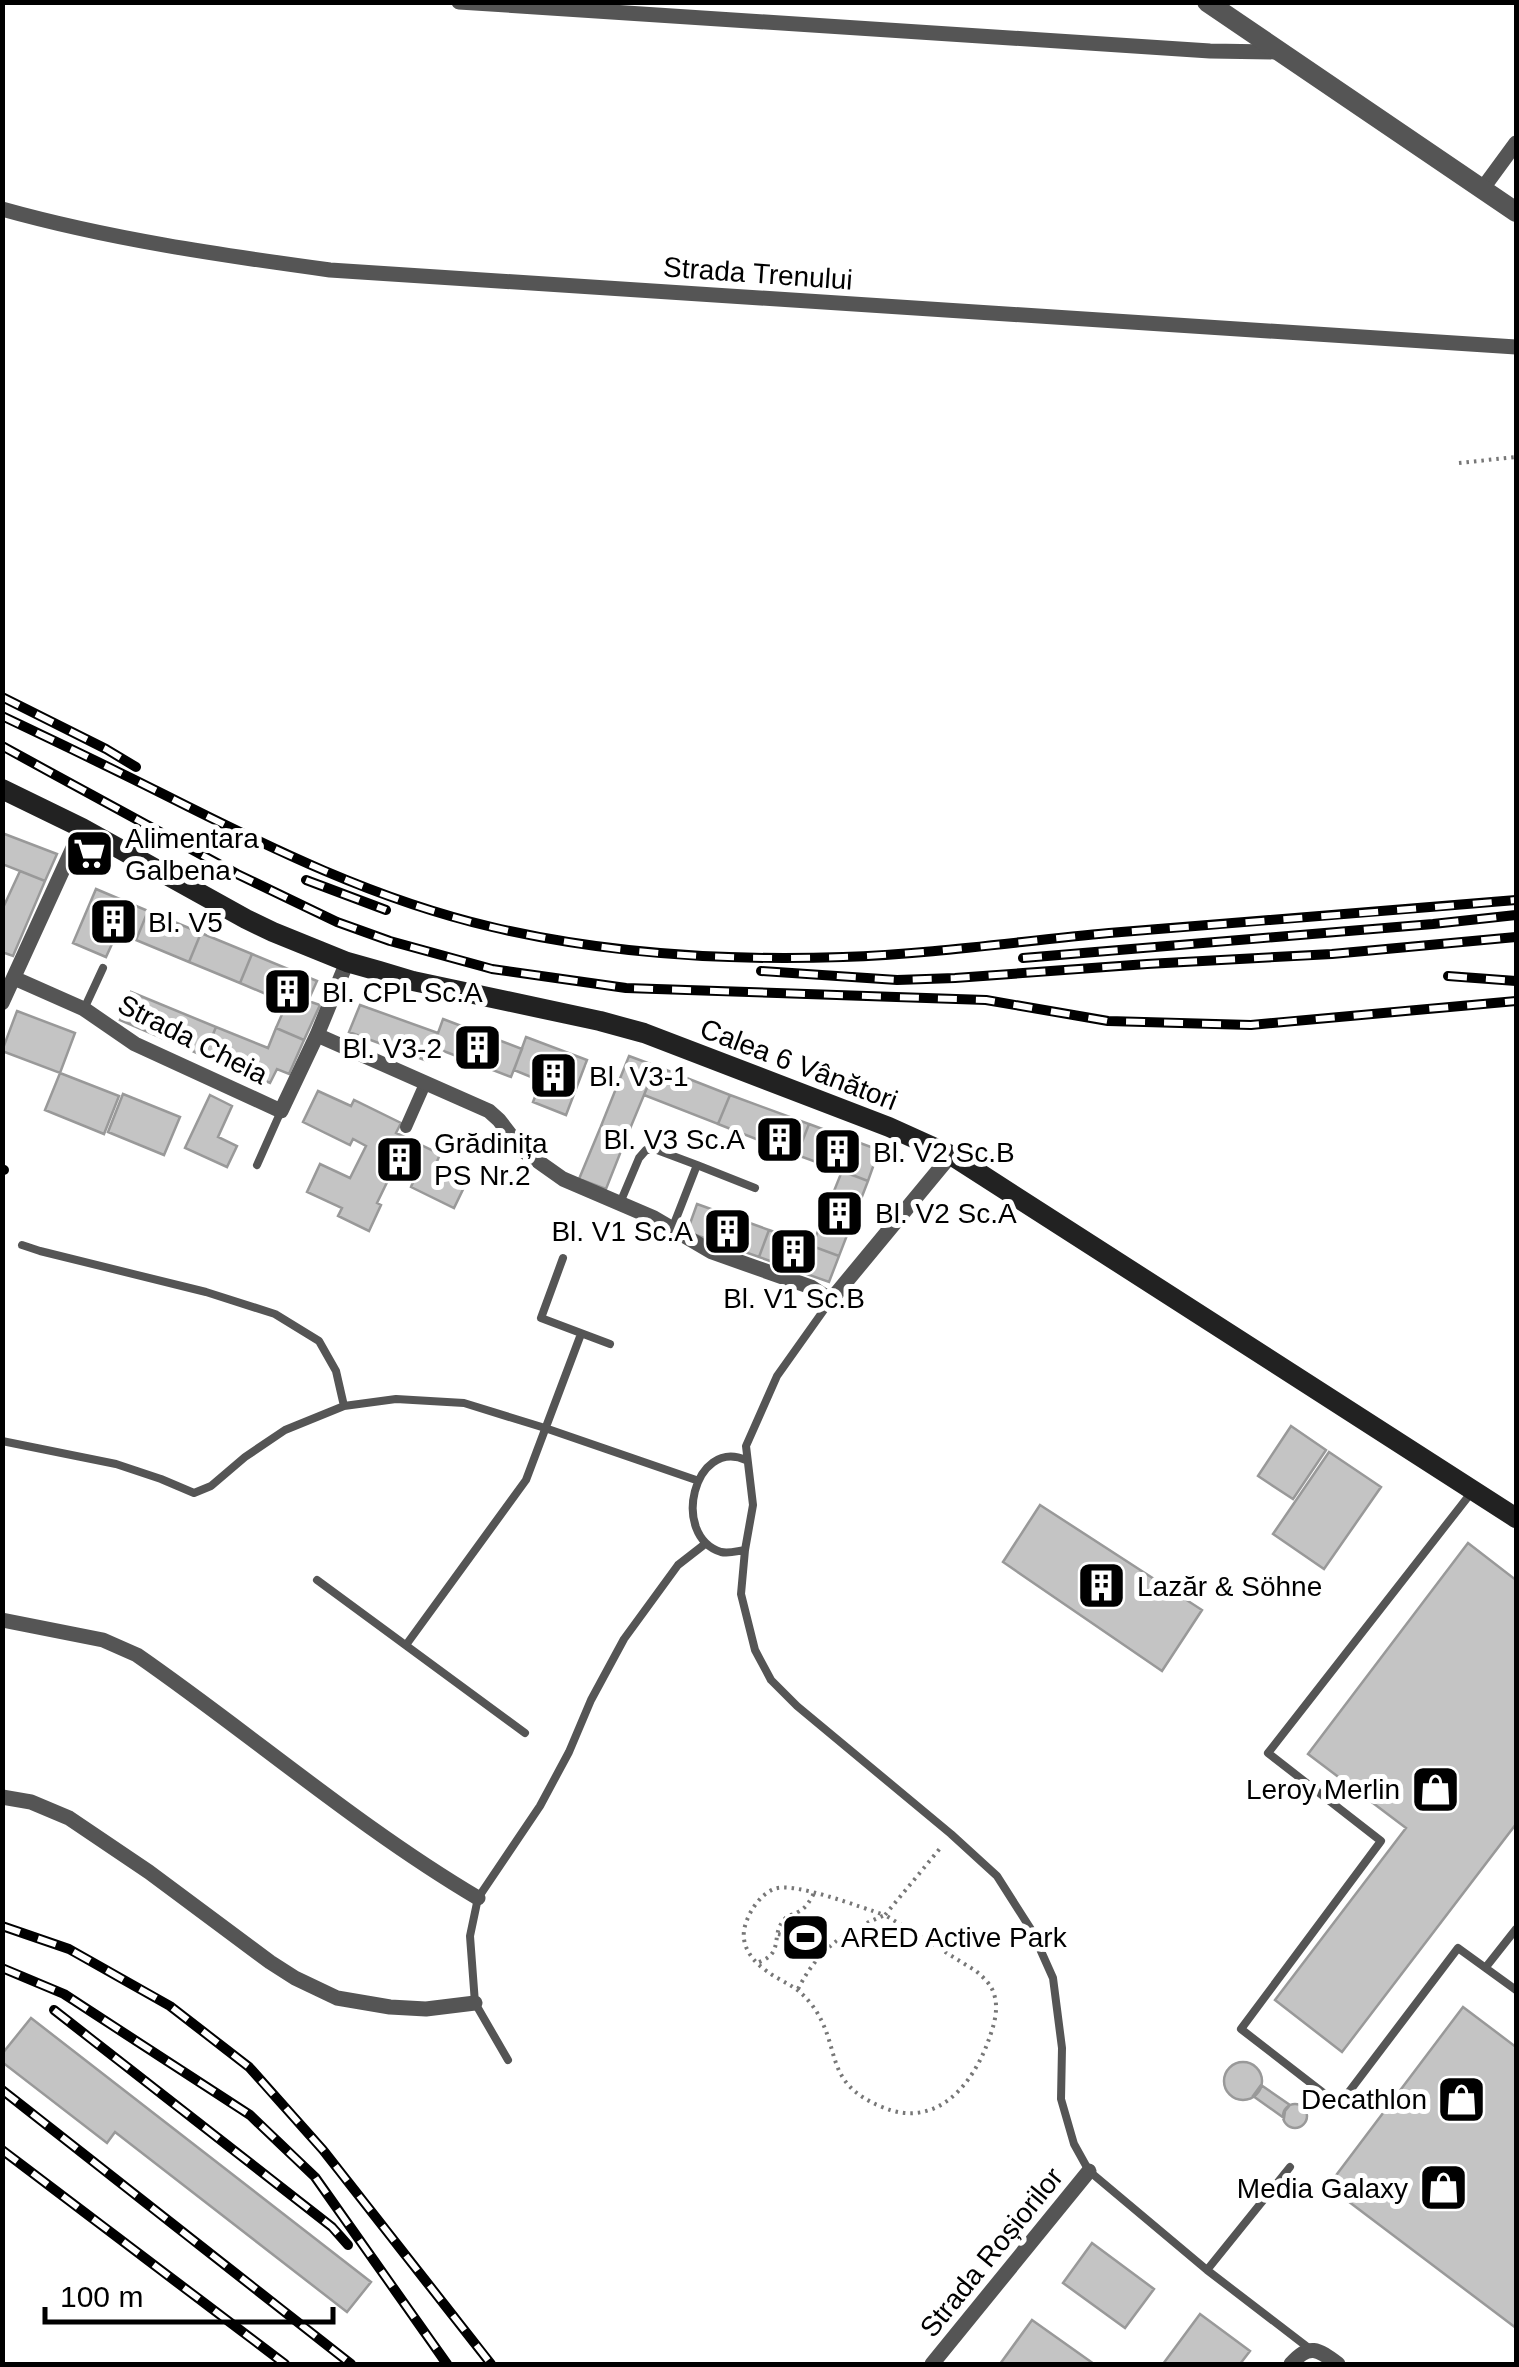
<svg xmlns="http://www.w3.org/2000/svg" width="1519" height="2367" font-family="Helvetica,sans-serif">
<rect width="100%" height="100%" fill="#fff"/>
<!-- building -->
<path fill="#c4c4c4" stroke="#999" stroke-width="2.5" d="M2,833l55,21 -12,27 -43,-17z
M20,871l25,10 -32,75 -11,-4v-42z
M96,889l52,22 -12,29 -19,-7 -11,24 -33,-14z
M148,911l53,22 -12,29 -53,-22z
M201,933l51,21 -12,29 -51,-21z
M252,954l65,27 -9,20 12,4 -16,35 -28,-12 11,-25 -47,-20z
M131,992l85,35 -12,29 -84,-36z
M360,1005l78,28 -11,28 -78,-29z
M17,1011l58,22 -15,40 -58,-22z
M443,1019l79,30 -11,28 -78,-30z
M216,1027l52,21 8,-20 28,12 -15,34 -12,-5 -7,14 -66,-27z
M526,1037l61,23 -21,55 -33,-13 8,-21 -27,-11z
M629,1056l27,10 -29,70 -26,-10z
M656,1066l74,29 -12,29 -74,-29z
M60,1073l59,23 -15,38 -59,-24z
M318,1091l33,15 3,-6 47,23 -5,10 44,21 -4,10 32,15 -14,29 -43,-21 3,-7 -21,-10 -16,33 4,2 -12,26 -31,-15 4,-8 -35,-16 13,-28 30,14 16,-32 -13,-7 -3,6 -47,-23z
M123,1094l57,23 -16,38 -56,-23z
M210,1095l22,11 -14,31 19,9 -10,21 -42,-19z
M730,1095l79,29 -12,31 -79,-31z
M809,1124l70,26 -11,31 -71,-26z
M601,1126l26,10 -21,53 -27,-10z
M842,1171l26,10 -29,75 -27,-10z
M697,1204l72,26 -10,27 -72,-25z
M769,1230l70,26 -10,26 -70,-25z
M1291,1426l35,24 -33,49 -35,-23z
M1329,1452l52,35 -57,82 -51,-35z
M1040,1505l162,105 -40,61 -159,-109z
M1468,1543l48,37v244l-174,228 -67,-52 131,-172 -98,-74z
M1463,2007l53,40v281l-188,-142z
M31,2018l340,264 -24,30 -232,-180 -8,11 -105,-81v-8z
M1224 2081a19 19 0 1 1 38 0a19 19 0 1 1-38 0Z
M1261,2085l29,20 -5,6 -1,7 -31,-22z
M1283 2116a12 12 0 1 1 24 0a12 12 0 1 1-24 0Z
M1092,2243l62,46 -29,39 -62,-45z
M1200,2314l50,37 -10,13h-77z
M1032,2320l62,44h-94z"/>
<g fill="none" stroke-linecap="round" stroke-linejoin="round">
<!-- path -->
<path stroke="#777" stroke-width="4" stroke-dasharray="2.5 5" stroke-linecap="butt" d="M1459,463l57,-6
M778,1934c19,3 28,9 41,22
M759,1962c25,-9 12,-26 24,-41 6,-8 6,-4 15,-9 8,-4 12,-11 16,-19
M798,1989c21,-41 46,-57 87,-74l91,56c7,6 15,13 18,23 5,15 0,31 -5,45 -16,46 -53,91 -107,68 -61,-25 -39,-60 -70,-102 -17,-22 -29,-21 -48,-36 -15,-11 -25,-28 -18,-46 4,-13 15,-29 28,-34 20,-8 88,19 111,26l57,-69"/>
<!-- service -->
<path stroke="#555" stroke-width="8" d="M84,1009l19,-41
M257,1165l24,-54
M620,1203l19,-45 7,-8h11l40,15
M672,1229l25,-64 58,23
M22,1245l18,6 166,41 69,22 44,27 17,30 8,35
M563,1258l-22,60 69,26
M831,1300l-54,76 -31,70 7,59 -8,45 -4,44 14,56 16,30 26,26 154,128 46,42 35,55 21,47 9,70 -1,51 13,45 15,27 118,99 103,79
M2,1441l114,23 45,15 33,14 17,-7 34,-29 40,-27 59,-24 52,-7 68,4 81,25 151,52
M1471,1493l-203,260 113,88 -140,188 98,76 119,-157 58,42
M745,1550c-8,1 -16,4 -24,2 -51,-16 -27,-115 25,-92
M317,1580l208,153
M406,1645l120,-165 55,-146
M1486,1967l30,-38
M508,2060l-33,-57 -5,-67 8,-38 62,-92 29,-54 22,-52 33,-61 54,-74 27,-21
M1207,2270l83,-103"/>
<!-- pedestrian -->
<path stroke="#555" stroke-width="12" d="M406,1127l19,-43"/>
<!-- minor -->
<path stroke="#555" stroke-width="15" d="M459,2l751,49 70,1
M1483,188l33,-45
M2,209c107,30 218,46 328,61l1186,77
M14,978l70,31 51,35 146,67 36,-76 30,-73
M2,1003l80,-175
M317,1035l172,76 10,9 23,30 41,29 91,39 58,34 99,35 20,13 120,-145
M2,1620l101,20 34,15c114,79 221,172 341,243
M2,1797l29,5 38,16 80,54 121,90 25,16 42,20 53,9 36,2 49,-6
M932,2364l157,-193
M1291,2364c18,-21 27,-15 47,0"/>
<!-- tertiary -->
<path stroke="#555" stroke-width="20" d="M1207,2l309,210"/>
<!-- secondary -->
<path stroke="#222" stroke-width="20" d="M2,789l80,39 164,91 27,13 74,30 32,9 34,10 187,40 44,12 245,94 62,28 565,363"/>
<defs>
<path id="rail" d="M2,697l104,52 30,18
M2,716c55,26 109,52 163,79 105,53 211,105 327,132 115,27 233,34 351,30 89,-3 178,-16 266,-24 136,-11 272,-21 407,-33
M2,746l235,128 100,48 53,19 102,28 134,19 360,12 122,21 143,4 265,-24
M306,880l80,30
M1023,958l410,-34 83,-9
M761,971l136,9 58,-2 192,-14 185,-10 184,-17
M1448,976l68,5
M2,1170h2
M2,1926l67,23 101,57 79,61 74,83 168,214
M2,1968l62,26 186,121 65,62 132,187
M54,2010l278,217 16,18
M2,2090l349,274
M2,2150l283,214"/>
</defs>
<!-- rail casing -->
<use href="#rail" stroke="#000" stroke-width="10"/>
<!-- rail -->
<use href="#rail" stroke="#fff" stroke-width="6" stroke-dasharray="19" stroke-linecap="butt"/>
</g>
<!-- icons -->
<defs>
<symbol id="supermarket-square" viewBox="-11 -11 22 22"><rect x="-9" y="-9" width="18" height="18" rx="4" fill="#000" stroke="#fff"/><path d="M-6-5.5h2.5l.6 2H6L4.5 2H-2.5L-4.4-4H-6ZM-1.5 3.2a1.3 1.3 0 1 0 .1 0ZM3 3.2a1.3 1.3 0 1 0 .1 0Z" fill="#fff"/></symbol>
<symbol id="building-square" viewBox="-11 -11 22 22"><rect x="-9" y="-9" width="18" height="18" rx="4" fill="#000" stroke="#fff"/><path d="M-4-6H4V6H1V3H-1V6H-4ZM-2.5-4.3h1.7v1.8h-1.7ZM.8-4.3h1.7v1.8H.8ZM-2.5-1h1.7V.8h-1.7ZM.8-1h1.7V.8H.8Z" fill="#fff"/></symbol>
<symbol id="shop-square" viewBox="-11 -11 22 22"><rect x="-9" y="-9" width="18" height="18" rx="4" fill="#000" stroke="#fff"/><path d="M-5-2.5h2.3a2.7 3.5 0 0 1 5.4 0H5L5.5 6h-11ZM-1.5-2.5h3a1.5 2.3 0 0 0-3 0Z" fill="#fff"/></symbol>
<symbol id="stadium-square" viewBox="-11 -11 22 22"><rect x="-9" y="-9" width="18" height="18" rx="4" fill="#000" stroke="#fff"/><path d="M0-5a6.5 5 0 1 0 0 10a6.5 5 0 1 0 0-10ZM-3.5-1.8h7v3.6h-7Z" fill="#fff"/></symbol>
</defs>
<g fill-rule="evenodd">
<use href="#supermarket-square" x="62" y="826" width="55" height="55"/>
<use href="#building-square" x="86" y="894" width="55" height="55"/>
<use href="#building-square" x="260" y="964" width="55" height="55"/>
<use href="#building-square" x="450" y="1020" width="55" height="55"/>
<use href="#building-square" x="526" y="1048" width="55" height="55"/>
<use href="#building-square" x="752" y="1112" width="55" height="55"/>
<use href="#building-square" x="810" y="1124" width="55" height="55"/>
<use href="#building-square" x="372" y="1132" width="55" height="55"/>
<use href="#building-square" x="812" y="1186" width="55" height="55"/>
<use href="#building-square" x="700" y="1204" width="55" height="55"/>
<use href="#building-square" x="766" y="1224" width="55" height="55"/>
<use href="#building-square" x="1074" y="1558" width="55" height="55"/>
<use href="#shop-square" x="1408" y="1762" width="55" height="55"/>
<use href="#stadium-square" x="778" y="1910" width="55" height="55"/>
<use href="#shop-square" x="1434" y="2072" width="55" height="55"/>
<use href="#shop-square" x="1416" y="2160" width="55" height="55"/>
</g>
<g text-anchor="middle" stroke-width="10" stroke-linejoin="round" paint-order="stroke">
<!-- street labels -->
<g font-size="28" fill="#000" stroke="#fff">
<text transform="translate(758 273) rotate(4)" y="10">Strada Trenului</text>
<text transform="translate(193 1039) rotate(27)" y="10">Strada Cheia</text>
<text transform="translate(799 1064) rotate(21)" y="10">Calea 6 Vânători</text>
<text transform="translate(991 2252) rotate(-51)" y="10">Strada Roșiorilor</text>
</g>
<!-- poi labels -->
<g font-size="28" fill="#000" stroke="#fff" text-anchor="start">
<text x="125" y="848">Alimentara<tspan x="125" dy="32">Galbena</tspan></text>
<text x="148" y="932">Bl. V5</text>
<text x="322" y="1002">Bl. CPL Sc.A</text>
<text x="442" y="1058" text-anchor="end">Bl. V3-2</text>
<text x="589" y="1086">Bl. V3-1</text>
<text x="745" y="1149" text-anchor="end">Bl. V3 Sc.A</text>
<text x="434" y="1153">Grădinița<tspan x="434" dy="32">PS Nr.2</tspan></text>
<text x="873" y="1162">Bl. V2 Sc.B</text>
<text x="875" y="1223">Bl. V2 Sc.A</text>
<text x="693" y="1241" text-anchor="end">Bl. V1 Sc.A</text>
<text x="794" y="1308" text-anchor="middle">Bl. V1 Sc.B</text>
<text x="1137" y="1596">Lazăr &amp; Söhne</text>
<text x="1400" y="1799" text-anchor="end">Leroy Merlin</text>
<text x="841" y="1947">ARED Active Park</text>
<text x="1427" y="2109" text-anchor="end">Decathlon</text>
<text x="1408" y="2198" text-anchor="end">Media Galaxy</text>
</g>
</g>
<!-- border -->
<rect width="1519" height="2367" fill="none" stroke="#000000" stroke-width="10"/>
<!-- scale -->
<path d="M45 2307v15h288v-15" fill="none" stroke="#000000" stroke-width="5"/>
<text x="60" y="2307" font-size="30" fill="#000000" stroke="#ffffff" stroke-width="8" paint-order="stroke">100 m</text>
</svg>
